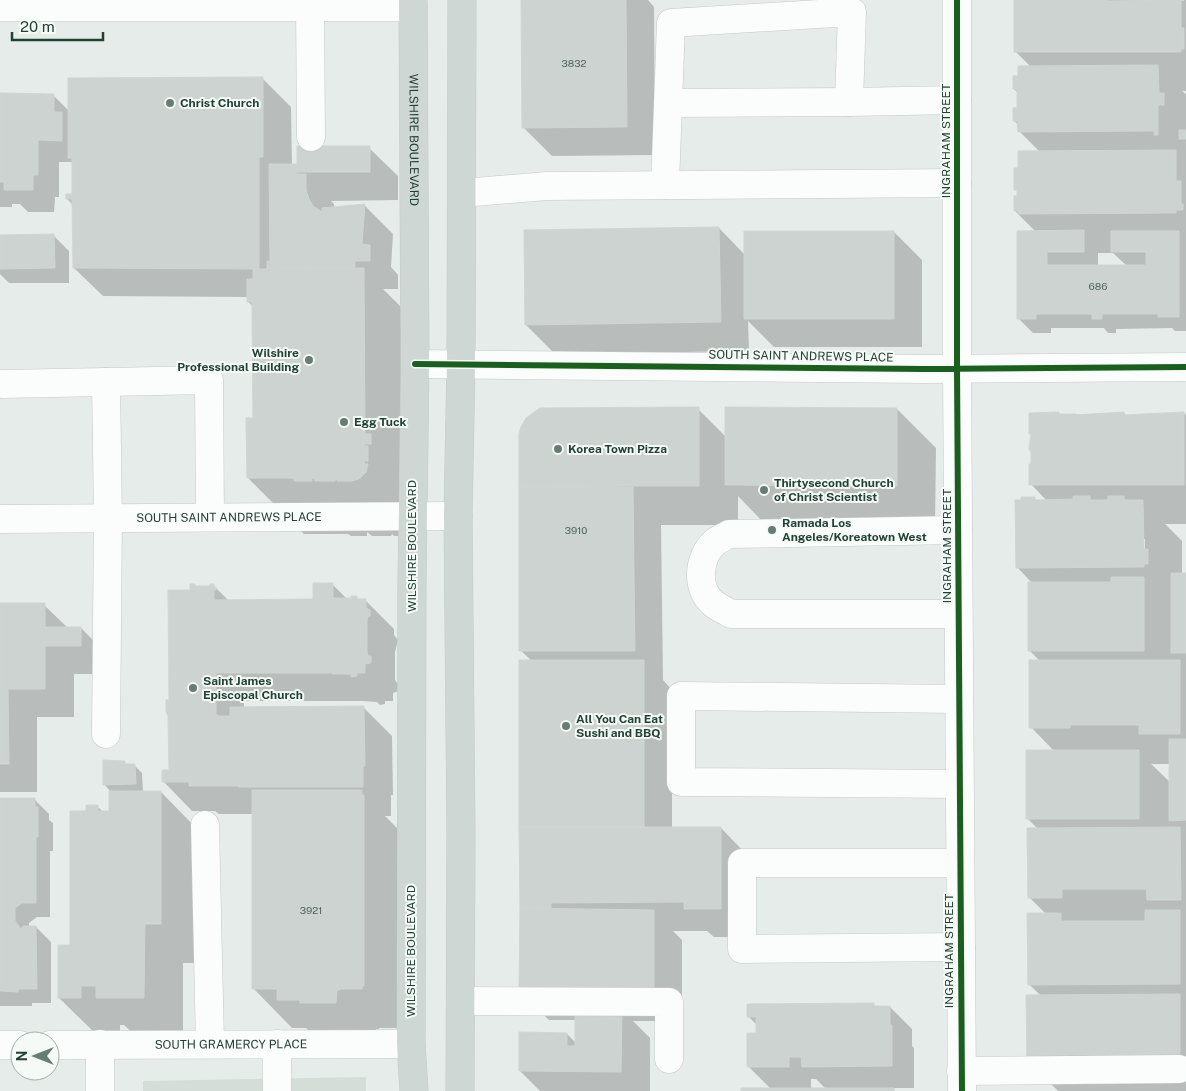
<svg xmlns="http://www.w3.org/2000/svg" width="1186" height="1091" font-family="'Public Sans',sans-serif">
<rect width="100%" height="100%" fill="#e6ece9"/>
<!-- built -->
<path fill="#d4ddd8" d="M366,1077v14h-223v-10z"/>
<!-- shadow -->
<path fill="#0003" fill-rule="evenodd" d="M522,0h126l6,7 1,148 -103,1 -29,-29z
M1015,0h171v91h-4l4,3v237h-11l-3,-3 -56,1v4h-8l-4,-5h-53v5h-18l-15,-15 18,-86 -21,-21 3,-14v-5l-3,-3 4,-20 21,-17 -21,-21v-6l-5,-4 4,-11v-17l-4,-4 5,-12 12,-10 -16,-16zM1098,253h15l14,13h-29z
M262,78l29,29 1,59 77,-18 29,28v24l-67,1 3,3v4l30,-3 29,29 -2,33 7,8v14h-15l37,37 -8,210h-18l-2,-2 -1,2h-19l-5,-4v4h-16l-3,-2h-44l-56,-56 7,-59 -1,-112 -6,-5v-5l-145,-1 -29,-28 -1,-63 -6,-6 6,-4v-33h-14v35h-4l-1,15h-26l-8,-8h-8v3h-12v-113l54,2 15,15z
M719,228l27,28 148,-24 28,28v87h-148l-26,-26 1,30 -194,3 -29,-29z
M0,236h54l15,15v32h-60l-9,-9z
M698,409l28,28 171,-28 39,39 -1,77 -170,-1 -27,-28v29h-77l2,155 9,10v138h49l28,29v80h-35l-7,-6h-34l9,9v81h-49l17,17v53h-110l-20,-20 47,-37 9,9v-23h-27l-29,-28v-331h12l-12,-11v-215z
M1059,413l2,2 63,-2 3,3 57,-3 2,2v109h-21l17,17v33h4v517h-128l-29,-29 12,-66 -12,-12 17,-70 -17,-17 9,-68 -10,-10 26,-68 -23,-24 9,-66 -11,-11 4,-66 -16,-17 17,-69 3,3h10l-16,-17zM1142,539h3v16h-3zM1151,764h20v19z
M332,584l16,16 8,-3 3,3h6l29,29v6l4,5 -3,12v28l4,6v5l-6,2v8h-8v3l-5,1 -3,-3 -15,-1h-118v7l119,-1 29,29 1,59h-2v21h-6l15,15v197h-21v1h-3l-1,13 -58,-3 -11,-11h-14l-39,-40 1,-174h-35l-4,-3h-23l-28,-29 6,-11 1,-69 20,-111 4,-6 2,2h15l1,-2 16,16 85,-1z
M0,605h44l24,23h13l28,28v18h-35v43h-37v75h-37z
M124,762l4,4h7l7,7 1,19h18l39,40v131h-17v74h-46l-13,-12h-4v12h-21l-40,-39 12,-52 16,-134 10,-6 6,6h7v-21l-6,-7z
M0,799h34l15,15v6l4,3v28h-3v66h-13l-8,6v4h7l15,15v61h-19v3h-32z
M873,1004l3,3h14l22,22v17l2,2v40h-22l3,3h-152l28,-2 -22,-22 9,-33v-8l-9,-9zM811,1079h5l10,10h-15z"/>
<!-- building -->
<path fill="#cdd3d0" stroke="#cfd5d2" d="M521,0h105l1,127 -105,1z
M1014,0h93v1l77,-1 -3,1v27h3v21h-3v3h-167z
M1158,65l1,28h5v12h-6v30h-4v-4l-136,1 -1,-11h-4v-13h4v-19h-4v-13h5v-10z
M263,77v80h-4v112l-186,-1 -1,-69h-6v-5h6v-36h-4v-80z
M0,93l54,1v18h8v29l-24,-1v35h-5v15h-29v-8h-4z
M1179,130h7v9h-7z
M297,146h73v26h-74v2h10v16l3,9 4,7 9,6v-4l43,-4 -3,40 8,1v16h-15v7l-88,1v-8h3l-1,-97h28z
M1176,150v31h5v23h2v6h-7v3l-158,1v-3h-4v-15h3v-6h-3v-22h4v-17z
M719,227l2,95 -196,3 -1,-95z
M1084,230v22h-37v13h98v3h1v-16h-35v-21h68v86h-21v-3h-56v5h-10v-5h-56v5h-19v-88z
M744,231h150v88h-150z
M54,234l1,34 -55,1v-34z
M364,268l1,166h6v10h-7v2h4v15h-4v3h4l-2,8 -7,7 -7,2h-15v-3l-2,3h-20l-1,-3h-2v3h-18v-3h-47l-1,-60h7l-1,-116h-5v-23h6v-10z
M699,407v79h-180v-52l2,-7 5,-9 14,-10z
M725,407l172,1v78l-172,-1z
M1059,412v2h17v1l48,-3v3l60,-3v73h-155v-21h2v-12l-2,-3 2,-15h-2v-21z
M519,486l114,1 1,86 -115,1z
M1073,496h17v4h18v-4h16v4h19l1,49h4v15h-4v3l-128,1 -1,-68h6v-3h14v3l38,-1z
M634,573l1,78h-116v-77z
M1171,573h15v80h-15z
M1111,577h33v74h-116v-69h83z
M313,583h20v15h18v-2h6v3h9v9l4,2v6h-2l-1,6v28l1,6h3v7l-6,1v9h-8v3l-6,1v-3h-19v-1h-116v42h2v1h12v-9l134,-1 1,60h-2v21h-124v-1h-50v-4h-27v-12h7l-1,-54 -2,-5v-11h3l-1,-110h22v-6h5v2h15v-2h4v3h2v3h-2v10l99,-1z
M0,603h45v24h36v19h-36v43h-37l1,75h-9z
M519,660h125v167h-125z
M1029,660h151v74h-41v-9h-69v3h-41z
M1169,739h17v81l-17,1z
M1026,750h113v69h-113z
M103,760l22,1v3h10l1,20 -33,1z
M252,790h110v5h2v191h-2v3h-22v1h-3l-1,13h-36v-3h-23v-11h-25z
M109,791h52v133h-16l-1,74h-48v-12h-15v12h-23v-53h12v-134h16v-6h12v6h11z
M0,798h35v9h3v30h-2v66h-14l-7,5v13l6,8 2,-3h13l1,63h-19v3l-18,-1z
M519,827h202v82h-37v-7l-133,1v5h-31z
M1180,827l1,73h-34l-1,-11h-84v9h-34l-1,-70z
M520,908l134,2v83l-135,-1z
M1145,910h35v74l-152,1 -1,-72h34v8h84z
M1180,994v69h-30v-8h-81l1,7 -43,1 -1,-68z
M874,1003v3h16v19h2v41l-90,1 -1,-10h-12v10h-42v-34h9v-16h-9v-13z
M575,1008h47l-1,64 -102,-1v-39l48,1v13h8z
M741,1088h153v3h-153z"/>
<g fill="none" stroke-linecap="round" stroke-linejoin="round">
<defs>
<g id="minor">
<path d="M957,0v369l5,722"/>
<path d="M0,7h413"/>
<path d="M310,7l1,130"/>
<path d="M668,103l181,-1"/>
<path d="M665,185l6,-162 181,-11 -3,90 108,-2"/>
<path d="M462,193l85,-7 410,-3"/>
<path d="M415,364l509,5 262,-2"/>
<path d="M106,382l2,136 -2,216"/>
<path d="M2,384l207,-4 1,137"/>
<path id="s1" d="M0,519l458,-3"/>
<path d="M958,530l-229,4c-5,3 -10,5 -14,8 -17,15 -20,47 -1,62 5,4 12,7 17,10h227"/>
<path d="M959,699l-278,-3v86l278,2"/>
<path d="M205,825l5,219"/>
<path d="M960,863h-218v86l219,-2"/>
<path d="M461,1001l208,1v57"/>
<path d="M100,1044v47"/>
<path d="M277,1044v47"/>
<path d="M0,1045h20"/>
<path id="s2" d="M50,1045l361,-1"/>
<path d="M961,1071l218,-2"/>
</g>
<g id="major">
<path id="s3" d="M413,0l2,364 -3,217 -1,463 3,47"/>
<path d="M460,1091l1,-258 -3,-317 3,-152 1,-364"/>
</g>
</defs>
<!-- minor casing -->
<use href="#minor" stroke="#c3c9c6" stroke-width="29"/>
<!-- major casing -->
<use href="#major" stroke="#c2cbc7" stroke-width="29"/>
<!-- minor -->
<use href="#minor" stroke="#fbfcfc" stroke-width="28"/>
<!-- major -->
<use href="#major" stroke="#ced7d4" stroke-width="28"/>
<defs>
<path id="cycleway" d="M957,0v369l5,722
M415,364l509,5 262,-2"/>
</defs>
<!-- cycleway casing -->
<use href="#cycleway" stroke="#f5faf7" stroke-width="9"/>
<!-- cycleway -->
<use href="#cycleway" stroke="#1b5e20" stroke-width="6"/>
</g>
<!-- markers -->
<g fill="#677d74" stroke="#f5faf7" stroke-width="2">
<circle cx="170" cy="103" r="5"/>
<circle cx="309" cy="360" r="5"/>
<circle cx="344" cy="422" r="5"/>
<circle cx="558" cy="449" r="5"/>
<circle cx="764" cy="490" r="5"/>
<circle cx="772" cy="530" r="5"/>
<circle cx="193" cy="688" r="5"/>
<circle cx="566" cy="726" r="5"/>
</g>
<g text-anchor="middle" stroke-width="4" stroke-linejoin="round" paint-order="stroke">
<!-- number labels -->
<g font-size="10" fill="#4e665c">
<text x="574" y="67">3832</text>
<text x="1098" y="290">686</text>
<text x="576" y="534">3910</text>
<text x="311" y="914">3921</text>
</g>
<!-- poi labels -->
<g font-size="12" font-weight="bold" fill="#224135" stroke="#f5faf7" text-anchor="start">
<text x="180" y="107">Christ Church</text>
<text x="299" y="357" text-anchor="end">Wilshire<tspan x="299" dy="14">Professional Building</tspan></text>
<text x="354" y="426">Egg Tuck</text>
<text x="568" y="453">Korea Town Pizza</text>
<text x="774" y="487">Thirtysecond Church<tspan x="774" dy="14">of Christ Scientist</tspan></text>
<text x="782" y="527">Ramada Los<tspan x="782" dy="14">Angeles/Koreatown West</tspan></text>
<text x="203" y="685">Saint James<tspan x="203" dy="14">Episcopal Church</tspan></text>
<text x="576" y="723">All You Can Eat<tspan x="576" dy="14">Sushi and BBQ</tspan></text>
</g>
<!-- street labels -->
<g font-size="12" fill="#224135" stroke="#f5faf7">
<text dy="4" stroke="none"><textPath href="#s3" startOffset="140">WILSHIRE BOULEVARD</textPath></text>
<text transform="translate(946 141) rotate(-90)" y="4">INGRAHAM STREET</text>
<text transform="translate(801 356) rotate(1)" y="4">SOUTH SAINT ANDREWS PLACE</text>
<text dy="4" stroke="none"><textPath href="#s1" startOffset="229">SOUTH SAINT ANDREWS PLACE</textPath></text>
<text transform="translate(412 546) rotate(-90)" y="4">WILSHIRE BOULEVARD</text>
<text transform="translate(947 546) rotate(-90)" y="4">INGRAHAM STREET</text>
<text transform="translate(411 951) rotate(-90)" y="4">WILSHIRE BOULEVARD</text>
<text transform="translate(949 951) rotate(-90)" y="4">INGRAHAM STREET</text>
<text dy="4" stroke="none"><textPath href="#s2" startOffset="181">SOUTH GRAMERCY PLACE</textPath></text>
</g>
</g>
<!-- north arrow -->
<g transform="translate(35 1056) rotate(270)"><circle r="24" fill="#f5faf7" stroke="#a1b0a9"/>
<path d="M0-4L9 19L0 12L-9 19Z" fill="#677d74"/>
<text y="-8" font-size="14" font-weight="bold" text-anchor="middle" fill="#224135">N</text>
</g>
<!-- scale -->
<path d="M12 32v8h91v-8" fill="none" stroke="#224135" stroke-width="2.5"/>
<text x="20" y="32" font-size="15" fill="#224135" stroke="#f5faf7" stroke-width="4" paint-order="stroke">20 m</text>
</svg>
